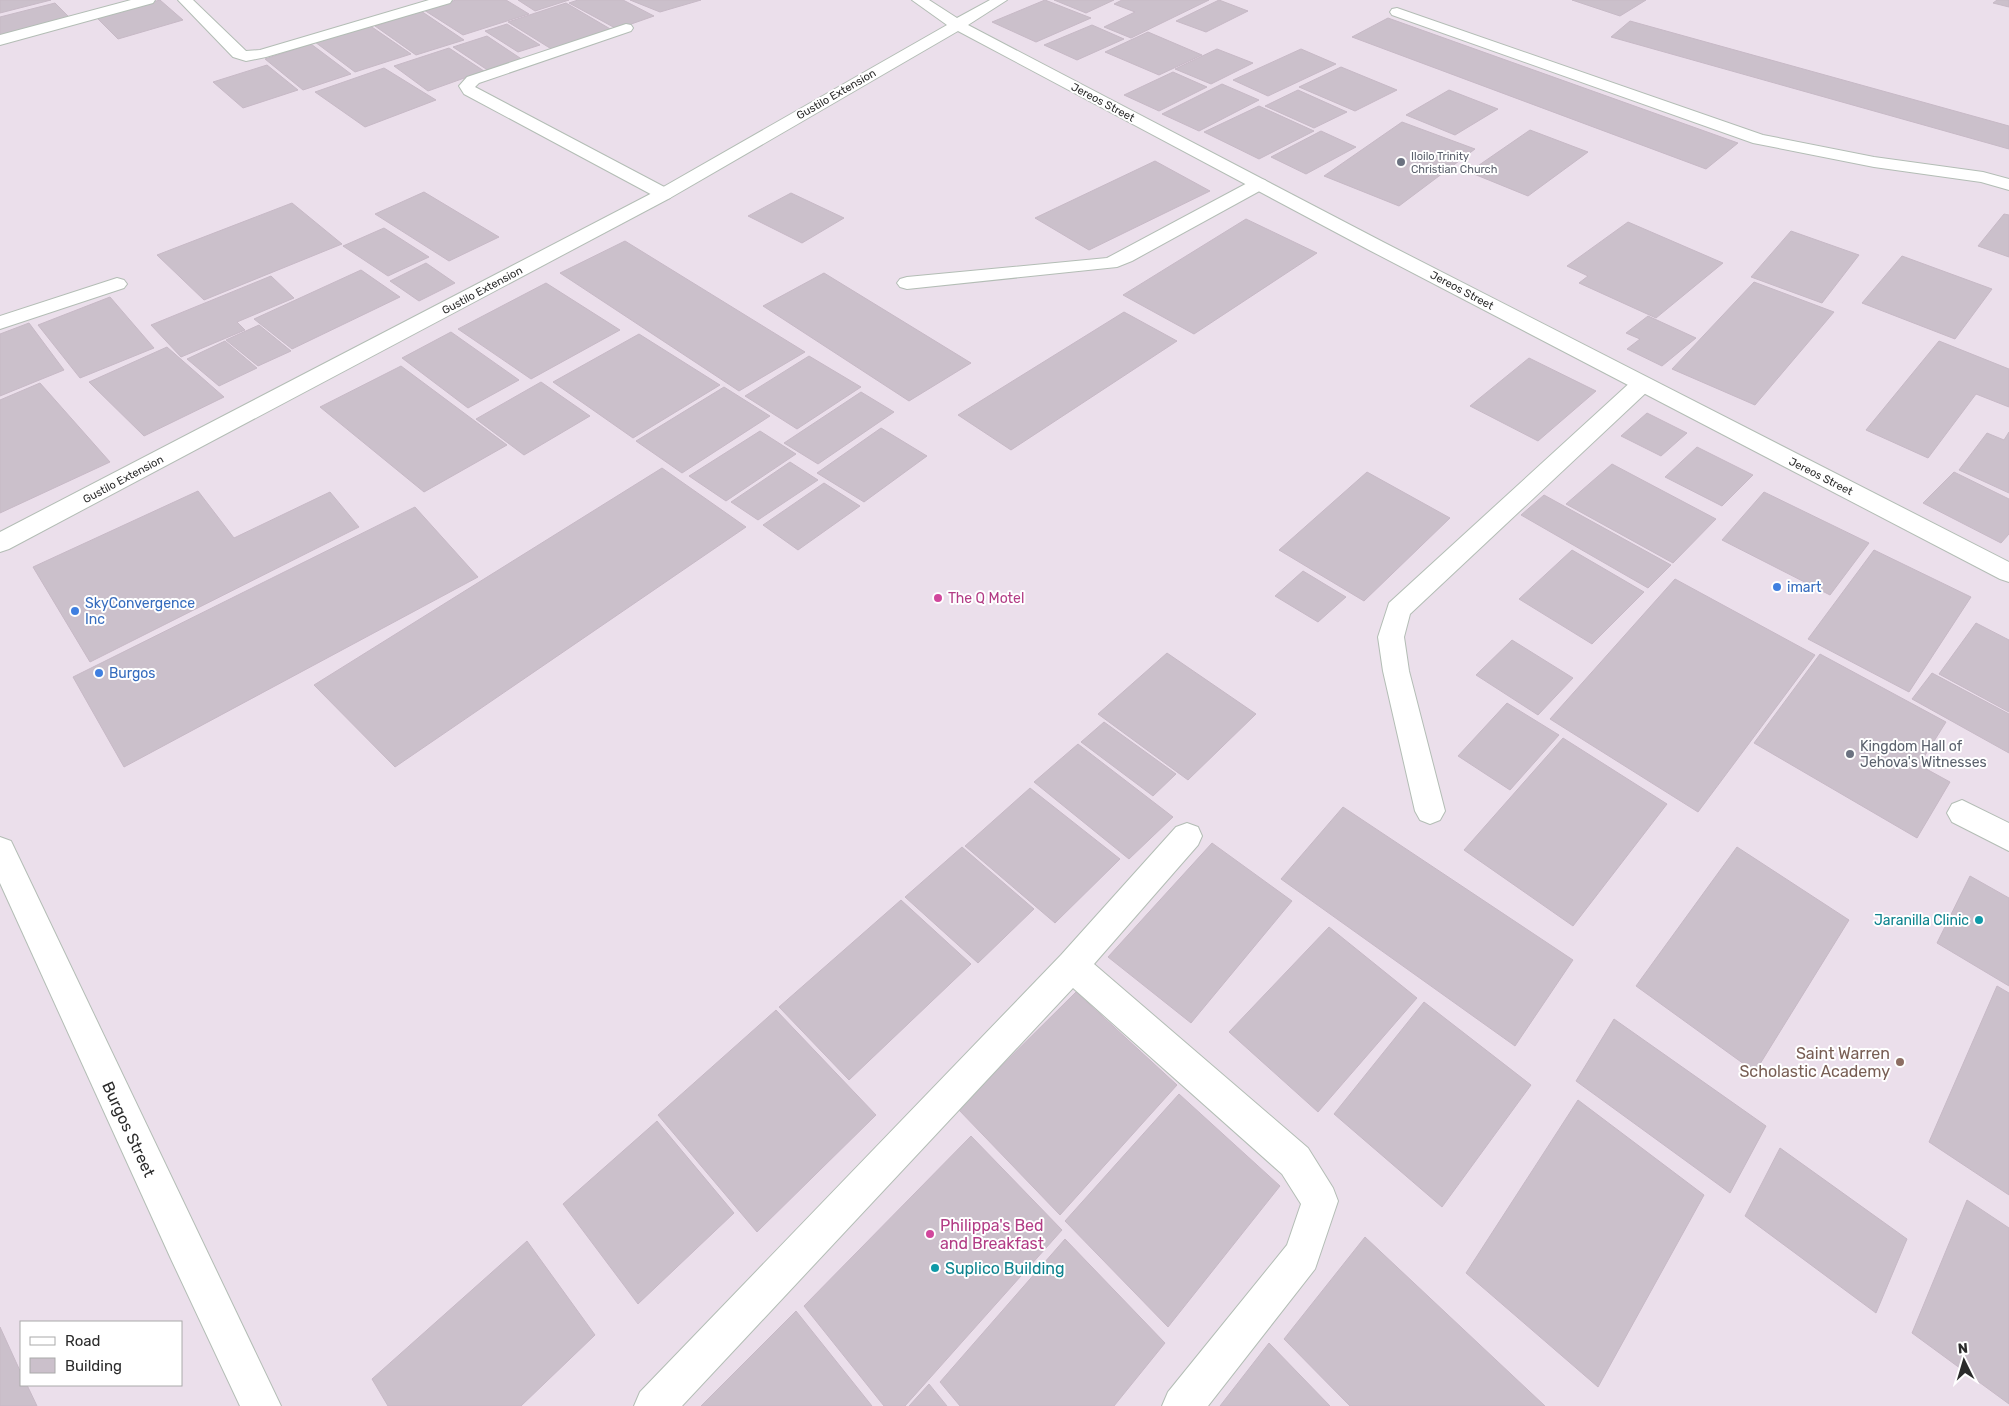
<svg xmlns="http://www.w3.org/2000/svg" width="2009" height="1406" font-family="Rubik,sans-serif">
<rect width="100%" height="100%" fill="#ebdfeb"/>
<!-- building -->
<path fill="#cbc0cb" stroke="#c7b9c6" d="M0,0h51l-51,13z
M160,0l23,20 -65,19 -22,-22z
M456,0h50l23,14 -66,21 -39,-25z
M518,0h51l-34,11z
M578,0h45l31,16 -37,13 -48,-26z
M630,0h71l-41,12z
M1045,0l46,18 -55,24 -44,-20z
M1054,0h60l-28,13z
M1122,0h87l-78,38 -27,-11 31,-15 -21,-8z
M1219,0l29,11 -42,21 -30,-11z
M1572,0h74l-26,16z
M1997,0h12v7l-16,-4z
M55,3l16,16 -71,17v-19z
M566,3l46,27 -59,20 -45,-28z
M421,11l43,29 -48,15 -41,-29z
M1388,18l350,125 -32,26 -354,-132z
M1630,21l379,105v23l-398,-112z
M507,24l33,21 -22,7 -33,-21z
M369,25l42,29 -56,18 -40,-30z
M1092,25l32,14 -47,21 -33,-15z
M1148,32l54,23 -43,20 -54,-23z
M487,36l39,26 -34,11 -39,-26z
M311,44l40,30 -48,16 -38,-31z
M449,48l35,23 -56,20 -34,-25z
M1217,49l36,14 -42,21 -36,-15z
M1301,49l35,15 -68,32 -35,-16z
M267,65l31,25 -55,18 -30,-26z
M1341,67l56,23 -42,21 -56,-24z
M384,68l52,32 -71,27 -50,-35z
M1173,72l34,15 -48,24 -35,-16z
M1222,84l37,16 -60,31 -37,-17z
M1298,90l49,22 -33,16 -49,-22z
M1449,90l49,19 -43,26 -49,-20z
M1259,106l55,25 -55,28 -55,-27z
M1402,122l73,27 -76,57 -75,-30z
M1530,130l58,22 -60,44 -59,-24z
M1321,131l35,16 -50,27 -35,-17z
M1155,161l55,30 -121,59 -54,-32z
M424,192l75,45 -50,24 -74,-47z
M791,193l53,25 -42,25 -54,-27z
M292,203l50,41 -138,56 -47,-45z
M2004,214l5,1v42l-31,-11z
M1246,219l71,34 -123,81 -71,-39z
M1628,222l95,41 -67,55 -77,-35 9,-7 -21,-10z
M384,228l45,29 -41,19 -45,-30z
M1791,231l68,24 -37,48 -71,-26z
M625,241l180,111 -66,39 -179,-118z
M1902,256l90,33 -37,50 -93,-36z
M426,263l29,20 -36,18 -29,-20z
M361,270l39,27 -108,52 -38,-30z
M824,273l147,90 -62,38 -146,-95z
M271,276l23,22 -57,24 8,8 -64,27 -30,-32z
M1754,282l80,30 -79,93 -83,-36z
M546,283l74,47 -89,49 -73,-50z
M110,297l44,51 -74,30 -42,-53z
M1124,312l53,29 -166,109 -53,-35z
M1648,316l48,22 -34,28 -35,-17 13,-10 -14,-6z
M29,323l35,47 -64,26v-62z
M259,325l32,26 -33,15 -32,-26z
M451,332l68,48 -51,28 -66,-50z
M639,334l81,51 -87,53 -80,-56z
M225,341l32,27 -38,18 -32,-27z
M1939,341l70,28v38l-33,-13 -48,64 -62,-28z
M167,347l57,50 -80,39 -55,-54z
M809,356l52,31 -64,42 -52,-33z
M1529,358l67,33 -58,50 -68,-35z
M401,366l106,79 -83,47 -104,-85z
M541,382l49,34 -66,39 -48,-36z
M40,383l70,79 -110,51v-113z
M724,387l46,29 -88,57 -46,-32z
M861,392l33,20 -76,52 -34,-21z
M1647,413l40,20 -26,23 -40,-20z
M881,428l46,28 -63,46 -47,-29z
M760,431l36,23 -70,47 -37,-25z
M2009,432v61l-50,-23 28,-37 17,7z
M1697,447l56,28 -31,31 -57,-29z
M790,462l28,18 -60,40 -27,-18z
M1612,464l104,55 -43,44 -107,-59z
M662,468l84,59 -351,240 -81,-82z
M1367,472l83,46 -86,83 -85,-51z
M1954,472l55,27v35l-8,9 -78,-40z
M824,483l36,23 -62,44 -35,-25z
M198,491l36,47 96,-46 29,35 -269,135 -57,-95z
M1764,492l105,51 -39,52 -108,-55z
M1544,495l127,70 -23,23 -127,-73z
M415,507l63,70 -354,190 -51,-90z
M1572,550l72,42 -52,52 -73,-45z
M1874,550l97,47 -62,95 -101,-53z
M1303,571l43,26 -28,25 -43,-26z
M1675,579l140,76 -117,157 -148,-93z
M1976,623l33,17v72l-70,-38z
M1512,640l61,38 -35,37 -62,-40z
M1167,653l89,61 -68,66 -90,-66z
M1820,654l126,68 -27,43 31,17 -33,56 -163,-95z
M1932,673l77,41v39l-97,-54z
M1507,703l52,32 -49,55 -52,-34z
M1104,722l72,52 -23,22 -72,-54z
M1563,738l104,66 -94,122 -109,-76z
M1078,744l95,73 -44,42 -95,-77z
M1030,788l90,71 -65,64 -90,-77z
M1343,807l230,153 -58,86 -234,-167z
M1212,843l80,58 -101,122 -83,-66z
M962,847l72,62 -56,54 -73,-66z
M1737,847l112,73 -94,152 -119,-86z
M1970,876l39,22v88l-72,-43z
M901,900l70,64 -122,116 -70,-73z
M1329,927l88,71 -99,114 -89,-80z
M1997,986l12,7v202l-80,-53z
M1076,992l101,93 -117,130 -102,-106z
M1424,1002l107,83 -89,122 -108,-93z
M776,1010l100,105 -119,117 -99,-117z
M1614,1019l152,107 -36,67 -154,-112z
M1179,1094l101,92 -112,141 -103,-106z
M1578,1100l126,95 -106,192 -132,-114z
M657,1121l77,92 -96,91 -75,-100z
M971,1136l91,94 -157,176h-21l-80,-100z
M1780,1148l127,91 -31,74 -131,-97z
M1967,1200l42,28v176l-97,-71z
M1365,1237l180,169h-195l-66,-67z
M1065,1239l100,104 -51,63h-154l-20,-24z
M527,1241l68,94 -74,71h-133l-16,-27z
M796,1311l76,95h-171z
M0,1327l21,46v12h6l10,21h-37z
M1269,1343l61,63h-110z
M929,1384l18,22h-38z"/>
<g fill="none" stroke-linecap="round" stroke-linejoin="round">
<defs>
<path id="service" d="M1397,8l366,127 111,22 109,15 26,7v11l-28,-8 -107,-15 -121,-24 -361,-128 -2,-3 2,-3z
M1259,179l6,1 3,4 -3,4 -133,73 -15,6 -210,22 -7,-2 -3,-4 3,-4 7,-2 200,-19 146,-78z
M117,278l7,2 3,4 -3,4 -124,41v-13z
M1642,377l8,2 3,5 -3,5 -240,225 -6,23 5,34 36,140 -5,9 -10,4 -10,-4 -5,-9 -32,-140 -5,-34 11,-34 245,-224z
M1962,800l47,23v28l-57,-29 -5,-9 5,-9z"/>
<path id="minor" d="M131,0h24l-2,3 -153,42v-10z
M178,0h15l53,51 14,-1 169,-50h23l-2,3 -184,54 -20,4 -13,-4z
M626,24l5,1 2,3 -2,3 -152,52 -4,4 195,103 3,4 -3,4 -6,1 -6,-1 -194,-104 -5,-8 8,-9z
M1187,823l11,4 4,9 -4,9 -104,119 214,184 25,40 5,13 -23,68 -107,137h-46l6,-14 119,-147 14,-41 -19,-30 -209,-186 -391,418h-48l6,-14 421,-437 115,-128z"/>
<path id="tertiary" d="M912,0h17l28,18 33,-18h17l-39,25 415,217 626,320v20l-9,-3 -631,-329 -411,-219 -288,167 -661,351 -9,3v-20l658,-342 289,-165z"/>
<path id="secondary" d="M0,837l11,4 270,565h-41l-69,-147 -171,-376z"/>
</defs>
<!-- service casing -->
<use href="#service" stroke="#b3bdb5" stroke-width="2"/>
<!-- minor casing -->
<use href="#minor" stroke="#b3bdb5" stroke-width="2"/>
<!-- tertiary casing -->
<use href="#tertiary" stroke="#b3bdb5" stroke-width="2"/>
<!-- secondary casing -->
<use href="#secondary" stroke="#b3bdb5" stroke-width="2"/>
<!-- service -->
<use href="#service" fill="#fff" fill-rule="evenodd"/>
<!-- minor -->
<use href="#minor" fill="#fff" fill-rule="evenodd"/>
<!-- tertiary -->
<use href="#tertiary" fill="#fff" fill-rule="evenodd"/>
<!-- secondary -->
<use href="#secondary" fill="#fff" fill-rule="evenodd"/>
</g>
<!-- markers -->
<g fill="#6b7280" stroke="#fff" stroke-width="2">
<circle cx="1401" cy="162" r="5"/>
<circle cx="1850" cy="754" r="5"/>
</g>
<g fill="#3f7fe0" stroke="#fff" stroke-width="2">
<circle cx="1777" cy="587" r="5"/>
<circle cx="75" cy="611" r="5"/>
<circle cx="99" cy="673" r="5"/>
</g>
<g fill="#d1479c" stroke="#fff" stroke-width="2">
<circle cx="938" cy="598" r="5"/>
<circle cx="930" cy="1234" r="5"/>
</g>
<g fill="#0f9aa8" stroke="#fff" stroke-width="2">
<circle cx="1979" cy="920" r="5"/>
<circle cx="935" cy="1268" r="5"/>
</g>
<circle fill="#8d6e63" stroke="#fff" stroke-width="2" cx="1900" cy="1062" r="5"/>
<g text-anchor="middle" stroke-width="4" stroke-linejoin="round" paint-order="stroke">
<!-- far-street labels -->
<g font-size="11" fill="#2b2b2b" stroke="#fff">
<text transform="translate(836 94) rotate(-30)" y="4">Gustilo Extension</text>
<text transform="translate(1103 102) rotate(28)" y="4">Jereos Street</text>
<text transform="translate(482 290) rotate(-28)" y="4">Gustilo Extension</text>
<text transform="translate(1462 290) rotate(28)" y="4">Jereos Street</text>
<text transform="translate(1821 476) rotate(27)" y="4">Jereos Street</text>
<text transform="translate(123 479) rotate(-28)" y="4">Gustilo Extension</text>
</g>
<!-- far-worship labels -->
<g font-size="11" fill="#5b616d" stroke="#fff" text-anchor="start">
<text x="1411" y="160">Iloilo Trinity<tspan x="1411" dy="13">Christian Church</tspan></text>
</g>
<!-- shop labels -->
<g font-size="14" fill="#366cbe" stroke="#fff" text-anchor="start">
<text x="1787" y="592">imart</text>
<text x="85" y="608">SkyConvergence<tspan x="85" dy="16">Inc</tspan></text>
<text x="109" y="678">Burgos</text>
</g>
<!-- hotel labels -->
<g font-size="14" fill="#b23c85" stroke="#fff" text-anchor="start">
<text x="948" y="603">The Q Motel</text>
</g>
<!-- worship labels -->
<g font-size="14" fill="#5b616d" stroke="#fff" text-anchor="start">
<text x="1860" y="751">Kingdom Hall of<tspan x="1860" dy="16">Jehova's Witnesses</tspan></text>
</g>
<!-- culture labels -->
<g font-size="14" fill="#0d838f" stroke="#fff" text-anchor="end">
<text x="1969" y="925">Jaranilla Clinic</text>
</g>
<!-- near-education labels -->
<g font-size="16" fill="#785e54" stroke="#fff" text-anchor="end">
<text x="1890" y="1059">Saint Warren<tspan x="1890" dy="18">Scholastic Academy</tspan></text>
</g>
<!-- near-street labels -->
<g font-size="16" fill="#2b2b2b" stroke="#fff">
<text transform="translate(129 1129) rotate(65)" y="6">Burgos Street</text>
</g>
<!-- near-hotel labels -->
<g font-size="16" fill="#b23c85" stroke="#fff" text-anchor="start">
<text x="940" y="1231">Philippa's Bed<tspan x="940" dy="18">and Breakfast</tspan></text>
</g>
<!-- near-culture labels -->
<g font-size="16" fill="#0d838f" stroke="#fff" text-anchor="start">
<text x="945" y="1274">Suplico Building</text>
</g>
</g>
<!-- legend -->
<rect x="20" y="1321" width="162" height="65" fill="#ffffff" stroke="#aaaaaa"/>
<rect x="30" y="1337" width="25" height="8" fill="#ffffff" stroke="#aaaaaa"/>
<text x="65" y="1346" font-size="15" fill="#2b2b2b">Road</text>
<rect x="30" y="1358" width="25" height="15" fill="#cbc0cb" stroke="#aaaaaa"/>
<text x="65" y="1371" font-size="15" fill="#2b2b2b">Building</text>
<!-- north arrow -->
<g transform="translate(1964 1361) rotate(355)" stroke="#ffffff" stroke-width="4" paint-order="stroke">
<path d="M0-4L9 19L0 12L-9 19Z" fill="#2b2b2b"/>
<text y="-8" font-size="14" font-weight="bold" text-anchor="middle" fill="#2b2b2b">N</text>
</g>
</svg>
